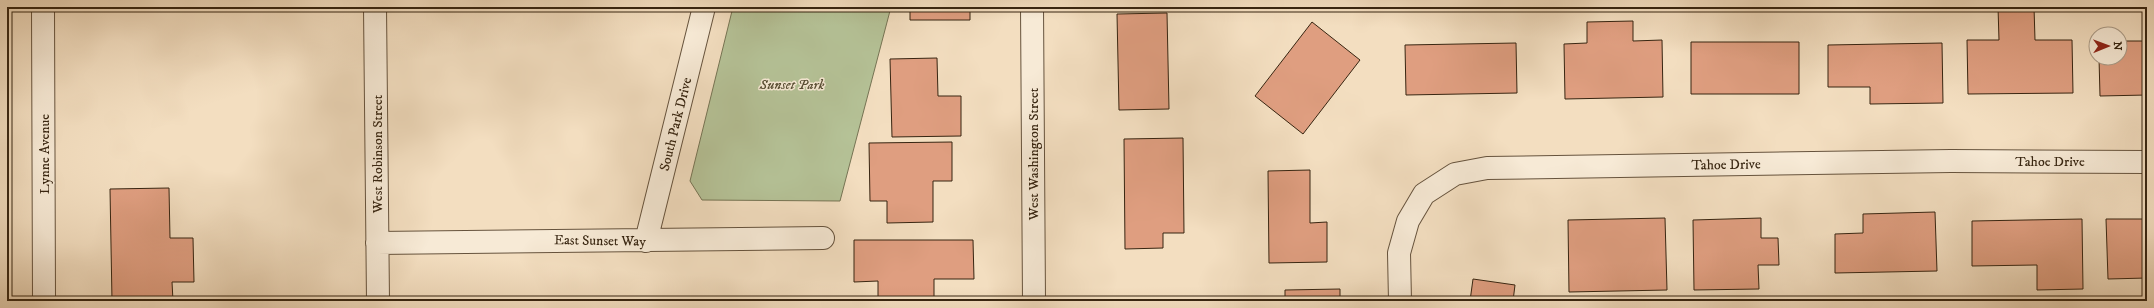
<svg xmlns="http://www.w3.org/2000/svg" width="2154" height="308" font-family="'IM FELL DW Pica',serif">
<rect width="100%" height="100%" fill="#f3dec0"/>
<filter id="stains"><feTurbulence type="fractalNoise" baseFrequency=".005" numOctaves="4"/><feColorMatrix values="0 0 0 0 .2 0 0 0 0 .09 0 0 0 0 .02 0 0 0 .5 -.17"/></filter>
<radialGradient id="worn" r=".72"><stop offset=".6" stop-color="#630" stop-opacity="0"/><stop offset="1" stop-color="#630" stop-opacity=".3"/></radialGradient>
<!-- green -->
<path fill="#b5c297" stroke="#767454" d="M733,7h158l-51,194 -138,-1 -12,-19z"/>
<!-- building -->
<path fill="#df9e80" stroke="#372511" d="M910,7h60v13h-60z
M1998,7h36l1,33h37l1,53 -105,1 -1,-54h32z
M1167,13l2,96 -50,1 -2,-96z
M1633,21v20l29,-1 1,57 -98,2 -1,-55 23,-1v-21z
M1312,22l48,38 -57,74 -48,-38z
M2120,41h27v54l-47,1 -1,-38h21z
M1691,42h108v52h-108z
M1516,43l1,50 -111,2 -1,-50z
M1942,43l1,60 -73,1v-17h-42v-42z
M937,58l1,38h23v40l-69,1 -2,-78z
M1183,138l1,95h-21v15l-38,1 -1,-110z
M952,142v39h-19v41l-46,1v-22h-17l-1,-58z
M1310,170v53l17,-1v40l-58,1 -1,-92z
M169,188l1,50h23l1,44h-22l1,19h-61l-2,-112z
M1935,212l2,59 -102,2v-39l28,-1v-19z
M1665,218l2,72 -98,2 -1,-72z
M1761,218v20h17l1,27h-21l1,24 -65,1 -1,-70z
M2082,219l1,70 -46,1v-25l-65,1v-45z
M2106,219h41v59l-39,1z
M854,240h119l1,39h-40v22h-56v-20l-24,1z
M1473,279l42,6 -2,16h-43z
M1340,289v12h-55v-11z
M1159,298v3h-45v-2z"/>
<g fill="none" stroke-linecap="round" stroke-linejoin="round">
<defs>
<path id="minor" d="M43,7l1,294
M375,7l3,294
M1032,7l2,294
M646,241l58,-234
M377,243l446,-5
M1400,301l-1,-48 9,-32 16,-27 31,-20 32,-6 464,-7 196,1"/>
</defs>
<!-- minor casing -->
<use href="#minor" stroke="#66533d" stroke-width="24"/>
<!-- minor -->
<use href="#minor" stroke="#f7ead6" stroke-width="22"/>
</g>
<g text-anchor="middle" stroke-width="3" stroke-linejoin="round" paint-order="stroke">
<!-- park labels -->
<g font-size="14" font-style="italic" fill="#564c32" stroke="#f7ead6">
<text x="792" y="89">Sunset Park</text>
</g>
<!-- street labels -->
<g font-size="14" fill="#372511" stroke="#f7ead6">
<text transform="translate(675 124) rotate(-76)" y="5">South Park Drive</text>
<text transform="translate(44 154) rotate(-90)" y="5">Lynne Avenue</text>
<text transform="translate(377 154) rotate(-90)" y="5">West Robinson Street</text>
<text transform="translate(1033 154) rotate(-90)" y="5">West Washington Street</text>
<text x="2050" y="166">Tahoe Drive</text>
<text transform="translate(1726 164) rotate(-1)" y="5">Tahoe Drive</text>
<text transform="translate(600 240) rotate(1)" y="5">East Sunset Way</text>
</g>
</g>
<!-- margin -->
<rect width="2154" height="308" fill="none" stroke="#f3dec0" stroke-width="24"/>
<rect x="8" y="8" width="2138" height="292" fill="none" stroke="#372511" stroke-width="2"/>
<rect x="12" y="12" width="2130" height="284" fill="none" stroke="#372511"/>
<!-- north arrow -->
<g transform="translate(2108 46) rotate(89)"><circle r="19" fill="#f7ead6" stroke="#aa9b87"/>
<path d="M0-3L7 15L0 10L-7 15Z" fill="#8f2418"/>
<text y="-6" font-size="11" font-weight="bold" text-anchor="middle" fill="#372511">N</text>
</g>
<rect width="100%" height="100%" filter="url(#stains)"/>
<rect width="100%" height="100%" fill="url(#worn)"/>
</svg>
